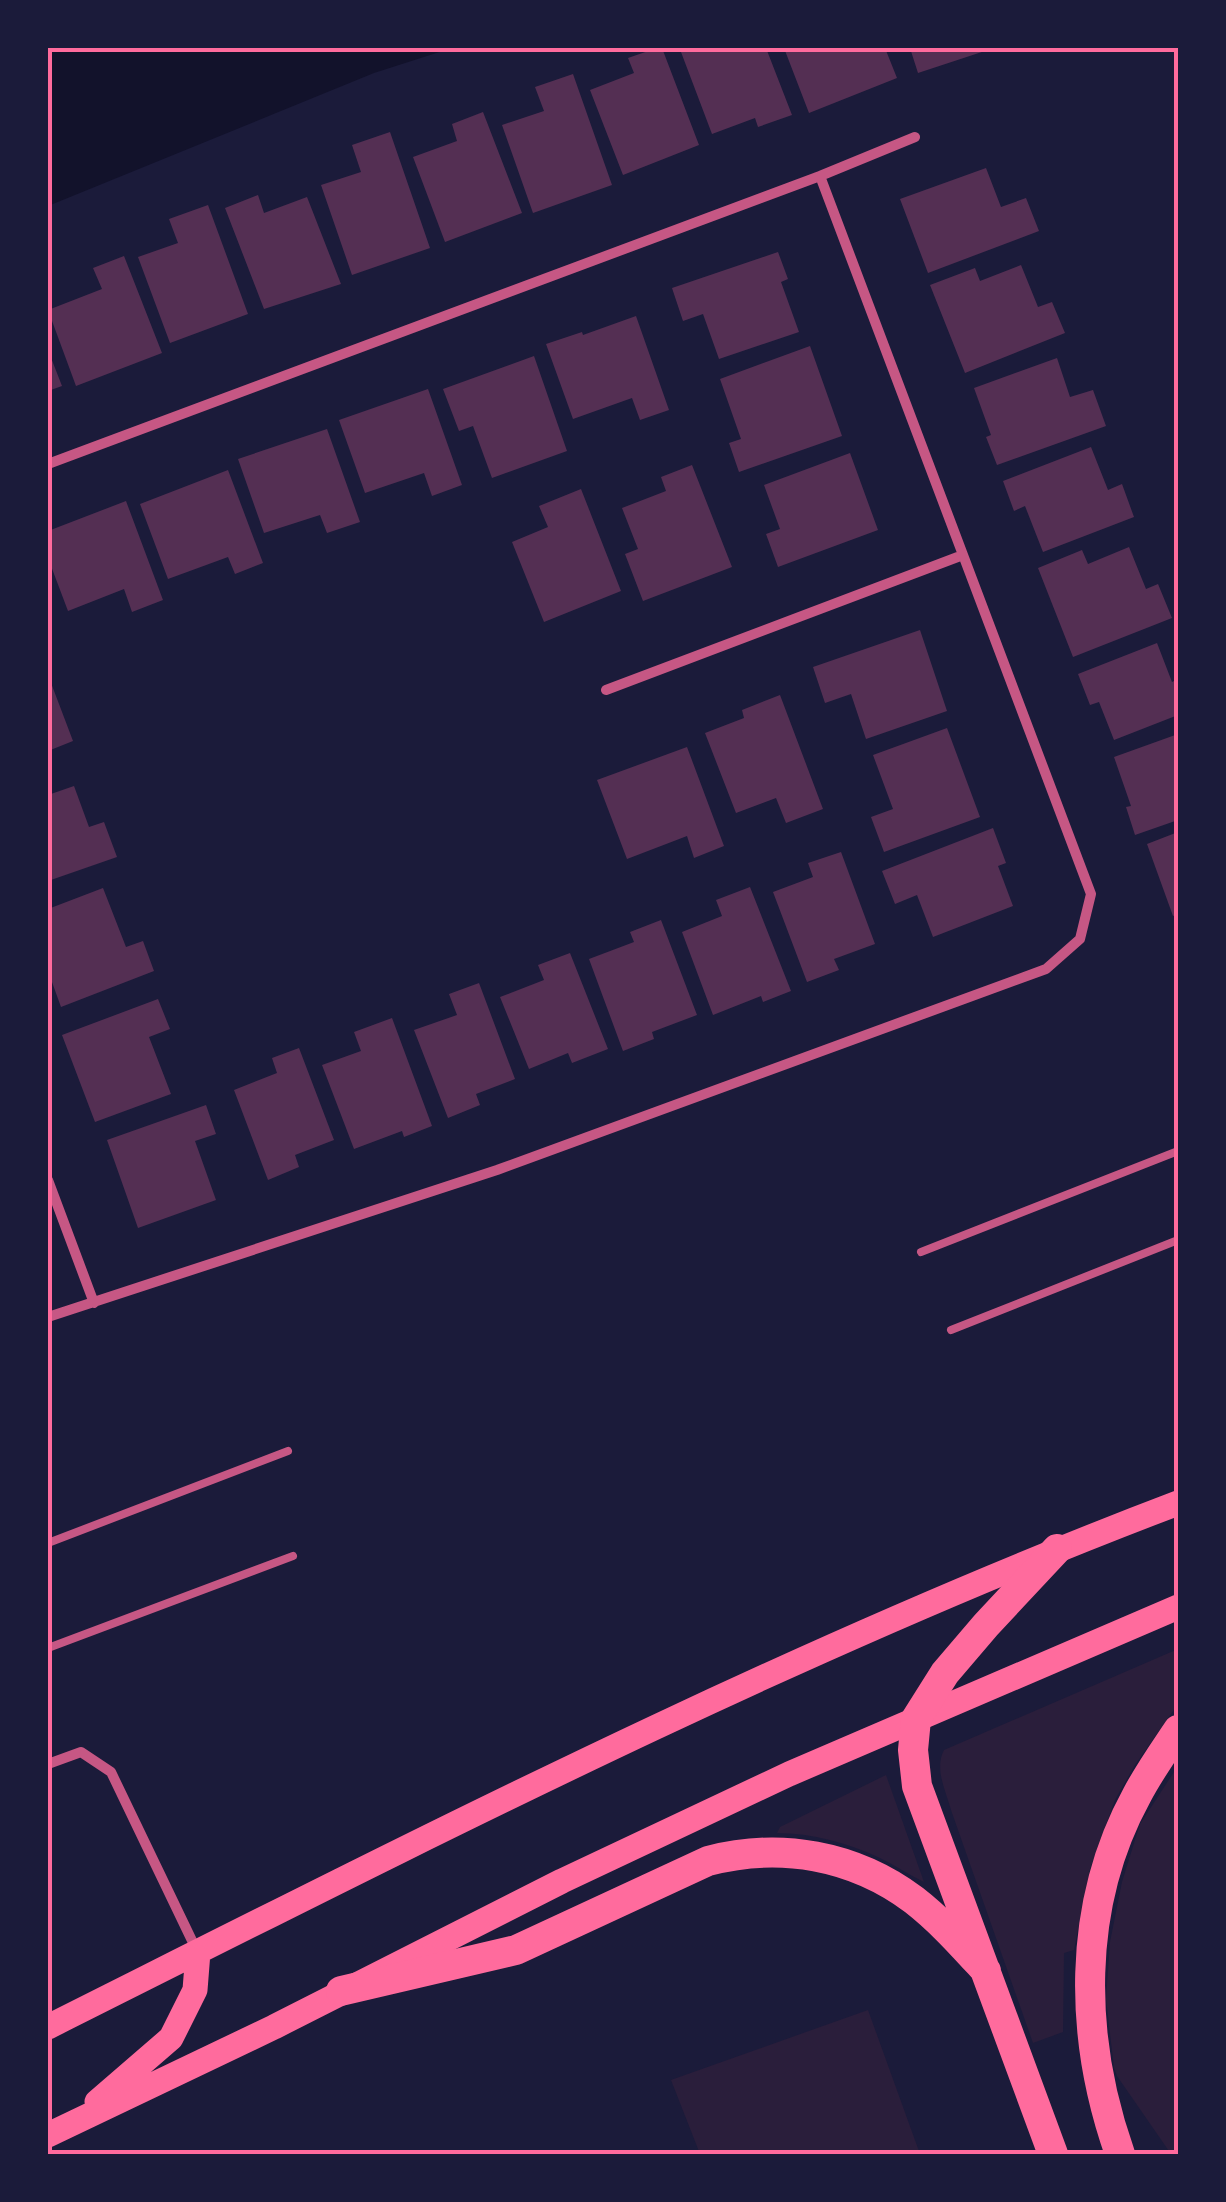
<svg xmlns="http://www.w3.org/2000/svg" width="1226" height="2202" font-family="Roboto,sans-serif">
<rect width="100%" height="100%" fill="#1b1b3a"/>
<!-- green -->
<path fill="#2a1e3b" d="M1178,1649v55l-43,61 -20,35 -25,69 -16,81 -10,3 -1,79 -30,11 -82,-233c-5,-19 -17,-41 -7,-60z
M1178,1766v388h-7l-54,-78 -3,-8 -8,-69 4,-57 12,-60 18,-58z
M886,1775l38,107c-15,-7 -29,-17 -44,-24 -32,-15 -68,-25 -103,-25l3,-6z
M868,2010l52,144h-220l-29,-74z"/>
<!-- water -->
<path fill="#12122b" d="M48,48h404l-78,25 -326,133z"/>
<!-- building -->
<path fill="#542f53" d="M657,48h5l37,97 -76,30 -33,-85 44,-17 -6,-15z
M692,48h74l26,67 -34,12 -3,-9 -43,16 -31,-82z
M784,48h101l12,30 -88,35z
M910,48h84l-76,25z
M573,74l39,111 -79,28 -31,-88 42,-14 -9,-24z
M483,112l39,101 -77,29 -32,-85 44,-16 -5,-17z
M390,132l40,116 -78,27 -31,-90 40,-13 -9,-27z
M986,168l15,39 25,-9 13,33 -111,42 -28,-74z
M258,195l6,18 43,-16 34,87 -77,25 -39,-101z
M208,205l40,109 -78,29 -32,-86 40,-14 -9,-24z
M778,252l10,27 -7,3 18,50 -80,27 -16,-45 -20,7 -11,-33z
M124,256l38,97 -86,33 -28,-76 54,-21 -9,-21z
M1021,265l17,42 14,-5 13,31 -100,40 -35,-88 45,-17 5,13z
M636,316l33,94 -29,10 -8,-22 -59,21 -27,-75 36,-12 1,3z
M810,346l32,90 -103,36 -10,-29 12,-4 -21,-60z
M48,350l14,36 -14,5z
M534,356l33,95 -75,27 -19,-52 -14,5 -16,-42z
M1057,358l13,39 23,-7 13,36 -109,39 -11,-28 5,-2 -17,-47z
M428,389l34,96 -30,11 -8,-23 -59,20 -26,-73z
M327,429l33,93 -33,11 -7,-18 -56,18 -26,-74z
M1091,447l17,43 14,-6 12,33 -91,35 -18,-46 -11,5 -11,-30z
M850,453l28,77 -100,37 -12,-33 14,-5 -16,-44z
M692,465l40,102 -89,34 -18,-47 13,-5 -16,-41 44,-17 -5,-14z
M228,470l35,93 -28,11 -7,-17 -60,22 -28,-75z
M581,489l40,102 -77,31 -32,-80 36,-15 -9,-21z
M126,501l37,99 -31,12 -8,-23 -56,22 -20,-53v-27z
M1129,547l17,42 12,-5 14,34 -99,39 -35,-89 44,-18 6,14z
M920,630l27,81 -81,28 -15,-45 -26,9 -12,-36z
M1157,643l15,39 6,-3v36l-64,25 -15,-38 -9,3 -12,-31z
M48,675l25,66 -25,10z
M780,695l43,114 -37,14 -10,-25 -40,15 -31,-80 39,-15 -2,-8z
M947,728l33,89 -96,35 -13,-35 22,-8 -20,-54z
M1178,734v86l-43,15 -9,-28 5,-1 -17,-49z
M687,747l37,99 -30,12 -7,-22 -60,23 -30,-79z
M74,786l15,41 15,-5 13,35 -69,24v-86z
M993,828l13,35 -8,3 15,40 -80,31 -16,-42 -22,9 -13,-33z
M1178,832v82l-5,2 -26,-72z
M841,852l34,92 -41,15 5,11 -32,12 -34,-90 40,-15 -5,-14z
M750,887l41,104 -28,11 -2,-6 -48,19 -31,-83 40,-16 -6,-16z
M103,888l23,59 17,-6 11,30 -93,36 -13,-36v-62z
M661,920l36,95 -45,17 2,7 -31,12 -34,-92 45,-17 -4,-10z
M570,953l38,96 -36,14 -4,-10 -39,16 -29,-72 44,-17 -6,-15z
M479,983l36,96 -39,15 4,11 -32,13 -34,-88 43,-15 -8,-21z
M158,999l12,30 -21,8 22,57 -76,28 -33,-87z
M392,1018l40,108 -28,11 -2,-6 -48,18 -32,-84 39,-14 -7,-19z
M299,1048l35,92 -39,15 4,12 -31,13 -34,-90 43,-17 -5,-15z
M206,1105l10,29 -21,7 21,59 -78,28 -31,-88z"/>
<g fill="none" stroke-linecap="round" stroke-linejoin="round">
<!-- service -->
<path stroke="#c65784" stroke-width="8" d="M921,1252l257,-101
M951,1330l227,-90
M48,1543l240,-92
M48,1648l245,-92"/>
<!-- minor -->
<path stroke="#c65784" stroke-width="10" d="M48,464l772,-288 95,-39
M606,690l357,-135
M48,1180l46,123
M48,1317l449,-147 549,-201 34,-30 11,-45 -271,-718
M48,1764l33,-12 30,20 86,179"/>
<!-- primary -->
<path stroke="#ff6b9d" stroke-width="25" d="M48,2027c371,-186 742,-377 1130,-524
M97,2102l74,-64 24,-48 3,-38
M48,2135l226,-108 288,-146 227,-107 389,-167"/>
<!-- motorway -->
<path stroke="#ff6b9d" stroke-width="30" d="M341,1991l175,-41 192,-89c72,-19 146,-6 206,39 27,21 49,46 72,71
M1053,2154l-136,-368 -4,-36 3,-31 29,-46 41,-48 71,-76
M1120,2154c-41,-116 -44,-248 17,-359 12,-23 27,-44 41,-65"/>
</g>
<!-- border -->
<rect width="1226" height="2202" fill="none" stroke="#1b1b3a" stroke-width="100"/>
<rect x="50" y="50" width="1126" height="2102" fill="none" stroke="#ff6b9d" stroke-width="4"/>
</svg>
